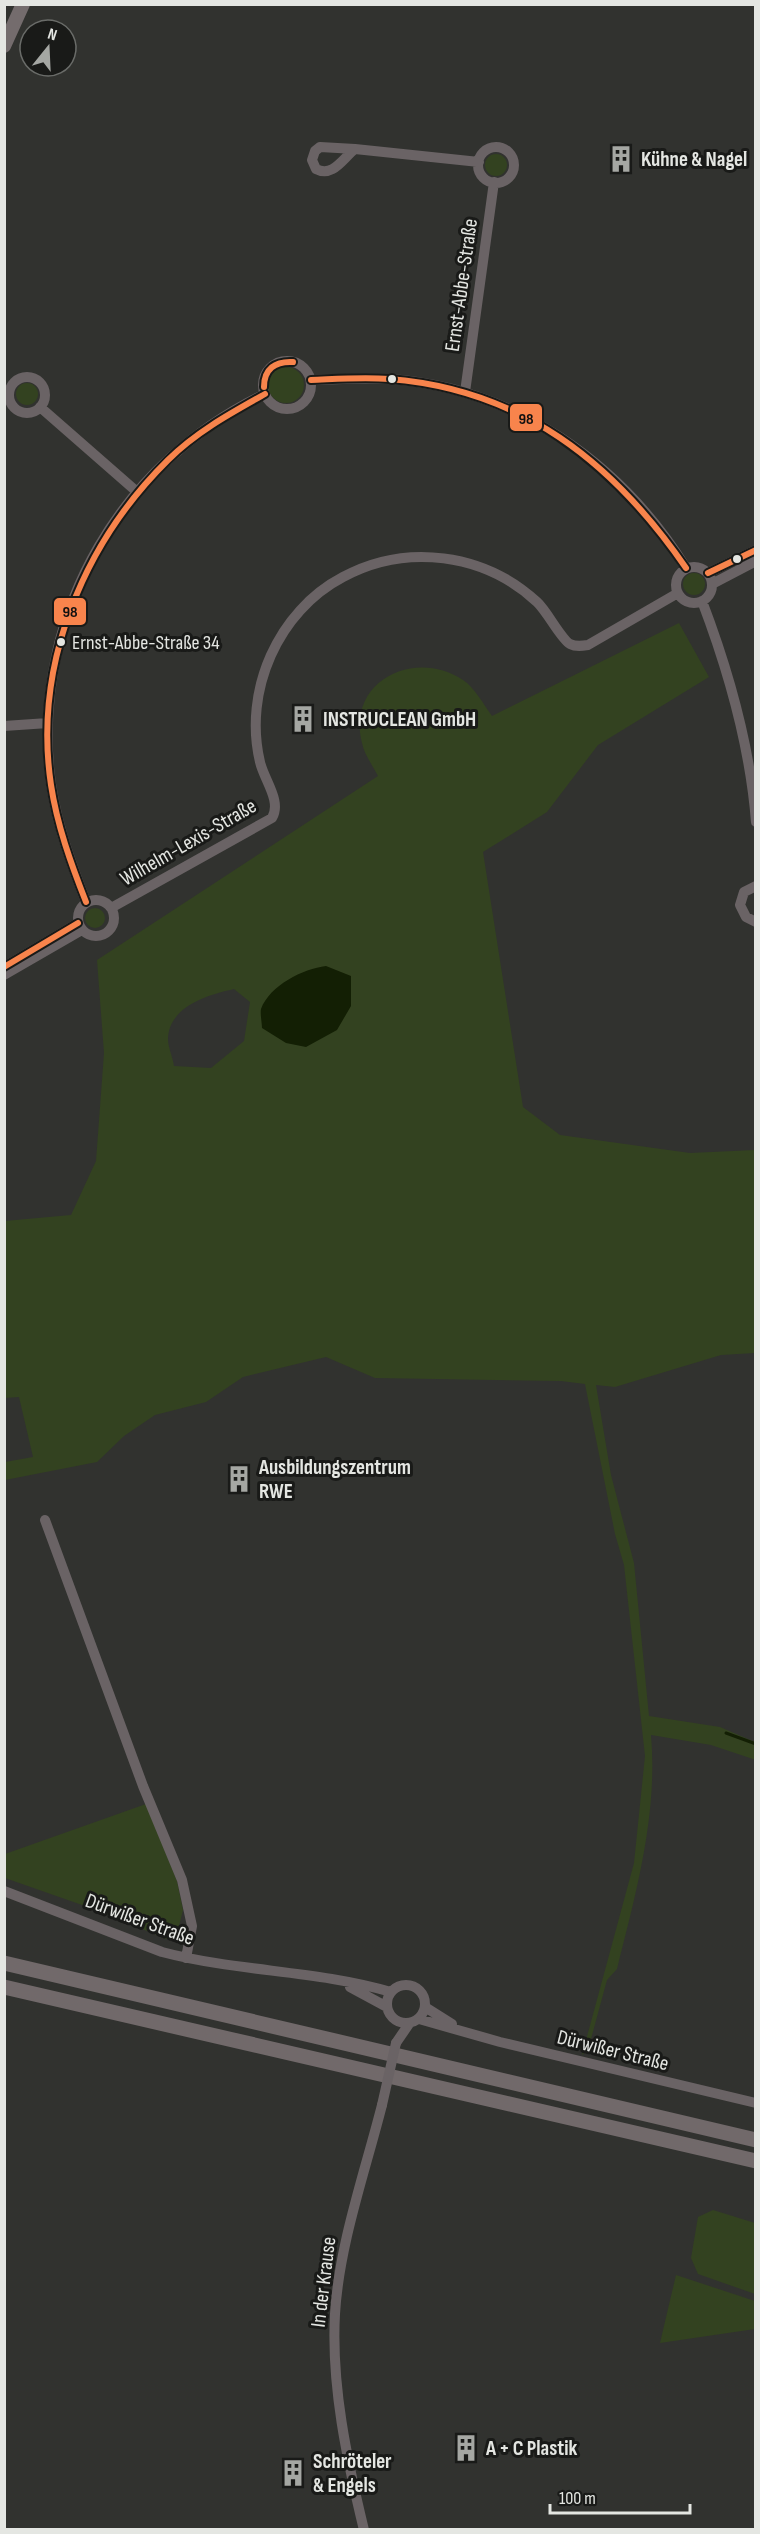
<svg xmlns="http://www.w3.org/2000/svg" width="760" height="2534" font-family="'Sofia Sans Condensed',sans-serif">
<rect width="100%" height="100%" fill="#31322f"/>
<!-- green -->
<path fill="#334220" fill-rule="evenodd" d="M485 165a11 11 0 1 1 22 0a11 11 0 1 1-22 0Z
M268 385a18 18 0 1 1 36 0a18 18 0 1 1-36 0Z
M16 394a11 11 0 1 1 22 0a11 11 0 1 1-22 0Z
M683 584a11 11 0 1 1 22 0a11 11 0 1 1-22 0Z
M679,623l30,54 -111,68 -51,67 -64,40 40,255 37,28 130,18 65,-3v203l-34,2 -106,32 -19,-2 15,90 23,88 15,153 71,11 35,15 1,18 -45,-15 -60,-10c7,79 -15,158 -34,234l-10,11 -19,70 -6,5 52,-192 11,-107 -21,-191 -9,-31 -30,-150 -24,-3 -186,-3 -49,-21 -83,20 -37,25 -51,13 -31,21 -27,26 -92,18v-18l28,-5 -14,-60 -14,1v-177l66,-6 25,-54 8,-108 -7,-93 281,-184c-5,-10 -14,-22 -16,-33 -16,-62 53,-95 101,-63 11,7 21,25 29,36zM234,989l16,13 -6,39 -33,27 -37,-2c-1,-8 -6,-19 -6,-27 1,-33 40,-44 66,-50z
M85 918a10 10 0 1 1 20 0a10 10 0 1 1-20 0Z
M146,1804l31,77 6,29 -5,20 -12,9 -64,-27 -97,-34v-24z
M713,2210l42,13v71l-57,-20 -7,-16 7,-41z
M676,2275l79,26v28l-95,14z"/>
<!-- water -->
<path fill="#131f04" d="M326,966l25,10v30l-14,24 -31,17 -20,-4 -24,-15c0,-5 -2,-14 -1,-19 9,-24 42,-40 65,-43z"/>
<g fill="none" stroke-linecap="round" stroke-linejoin="round">
<!-- stream -->
<path stroke="#131f04" stroke-width="3" d="M726,1733l30,11"/>
<!-- minor -->
<path stroke="#6a6365" stroke-width="10" d="M320,147l35,2c-12,9 -22,29 -39,20l-4,-9 3,-9z
M478 165a18 18 0 1 1 36 0a18 18 0 1 1-36 0Z
M355,149l124,13
M263 385a24 24 0 1 1 48 0a24 24 0 1 1-48 0Z
M9 395a18 18 0 1 1 36 0a18 18 0 1 1-36 0Z
M311,380c26,-1 52,-2 78,-1 125,8 233,85 297,189
M465,392l29,-210
M40,407l96,84
M676 585a18 18 0 1 1 36 0a18 18 0 1 1-36 0Z
M708,573l48,-23
M712,584l44,-23
M702,601c27,71 48,144 54,221
M4,726l44,-3
M756,886l-12,6 -4,13 6,12 10,5
M78 918a18 18 0 1 1 36 0a18 18 0 1 1-36 0Z
M86,902c-17,-44 -33,-88 -37,-135 -13,-158 73,-305 216,-373
M111,908l161,-90c10,-17 -8,-38 -12,-56 -17,-71 18,-151 83,-185 63,-34 141,-24 194,25 10,9 24,37 33,42 6,3 12,2 18,1l90,-52
M4,967l74,-44
M4,975l78,-45
M45,1520l98,266 39,94 10,46 -6,32
M4,1891l158,61c76,20 154,18 229,40
M387 2004a19 19 0 1 1 38 0a19 19 0 1 1-38 0Z
M350,1987l37,20
M425,2007l27,17
M419,2019l81,23 256,61
M396,2043l13,-19
M364,2530c-17,-70 -33,-145 -29,-216 4,-69 30,-142 47,-209"/>
<!-- major -->
<path stroke="#746c6d" stroke-width="14" d="M4,46l19,-42"/>
<!-- highway -->
<path stroke="#71696a" stroke-width="15" d="M4,1963l752,177
M4,1987l752,174"/>
<!-- minor-bridge -->
<path stroke="#6a6365" stroke-width="10" d="M382,2105l14,-62"/>
<defs>
<path id="bus-1" d="M311,380c26,-1 52,-3 78,-1 132,10 224,83 297,189
M264,387c0,-18 11,-26 29,-25
M708,573l48,-23
M86,902c-15,-38 -29,-77 -35,-117 -18,-120 32,-241 117,-325 28,-28 63,-47 97,-66
M4,967l74,-44"/>
</defs>
<!-- bus-1 casing -->
<use href="#bus-1" stroke="#191a18" stroke-width="10"/>
<!-- bus-1 -->
<use href="#bus-1" stroke="#f8844c" stroke-width="6"/>
</g>
<!-- icons -->
<defs>
<symbol id="building-bare" viewBox="-9 -9 18 18"><path d="M-4-6H4V6H1V3H-1V6H-4ZM-2.5-4.3h1.7v1.8h-1.7ZM.8-4.3h1.7v1.8H.8ZM-2.5-1h1.7V.8h-1.7ZM.8-1h1.7V.8H.8Z" fill="#a5a7a3" stroke="#191a18" stroke-width="2.5" paint-order="stroke"/></symbol>
</defs>
<g fill-rule="evenodd">
<use href="#building-bare" x="602" y="140" width="38" height="38"/>
<use href="#building-bare" x="284" y="700" width="38" height="38"/>
<use href="#building-bare" x="220" y="1460" width="38" height="38"/>
<use href="#building-bare" x="447" y="2429" width="38" height="38"/>
<use href="#building-bare" x="274" y="2454" width="38" height="38"/>
</g>
<!-- markers -->
<g fill="#e4e6e2" stroke="#191a18" stroke-width="2">
<circle cx="392" cy="379" r="5"/>
<circle cx="737" cy="559" r="5"/>
<circle cx="61" cy="642" r="5"/>
</g>
<g text-anchor="middle" stroke-width="6" stroke-linejoin="round" paint-order="stroke">
<!-- bus labels -->
<g font-size="20" fill="#e4e6e2" stroke="#191a18" text-anchor="start">
<text x="72" y="649">Ernst-Abbe-Straße 34</text>
</g>
<!-- poi labels -->
<g font-size="21" font-weight="bold" fill="#e4e6e2" stroke="#191a18" text-anchor="start">
<text x="641" y="166">Kühne &amp; Nagel</text>
<text x="323" y="726">INSTRUCLEAN GmbH</text>
<text x="259" y="1474">Ausbildungszentrum<tspan x="259" dy="24">RWE</tspan></text>
<text x="486" y="2455">A + C Plastik</text>
<text x="313" y="2468">Schröteler<tspan x="313" dy="24">&amp; Engels</tspan></text>
</g>
<!-- street labels -->
<g font-size="21" fill="#e4e6e2" stroke="#191a18">
<text transform="translate(461 285) rotate(-82)" y="7">Ernst-Abbe-Straße</text>
<text transform="translate(188 842) rotate(-30)" y="7">Wilhelm-Lexis-Straße</text>
<text transform="translate(140 1919) rotate(20)" y="7">Dürwißer Straße</text>
<text transform="translate(613 2050) rotate(14)" y="7">Dürwißer Straße</text>
<text transform="translate(323 2282) rotate(-83)" y="7">In der Krause</text>
</g>
</g>
<g stroke="#191a18" stroke-width="2">
<rect x="509" y="403" width="34" height="29" rx="6" fill="#f8844c"/>
<rect x="53" y="597" width="34" height="29" rx="6" fill="#f8844c"/>
</g>
<g font-size="16" text-anchor="middle" font-weight="bold" fill="#111">
<text x="526" y="424">98</text>
<text x="70" y="617">98</text>
</g>
<!-- border -->
<rect width="760" height="2534" fill="none" stroke="#e4e6e2" stroke-width="12"/>
<!-- north arrow -->
<g transform="translate(48 48) rotate(18)"><circle r="28" fill="#191a18" stroke="#6a6c69" stroke-width="1.5"/>
<path d="M0-4.5L10 22L0 15L-10 22Z" fill="#a5a7a3"/>
<text y="-9" font-size="16" font-weight="bold" text-anchor="middle" fill="#e4e6e2">N</text>
</g>
<!-- scale -->
<path d="M550 2504v9h140v-9" fill="none" stroke="#e4e6e2" stroke-width="3"/>
<text x="559" y="2504" font-size="18" fill="#e4e6e2" stroke="#191a18" stroke-width="4.5" paint-order="stroke">100 m</text>
</svg>
